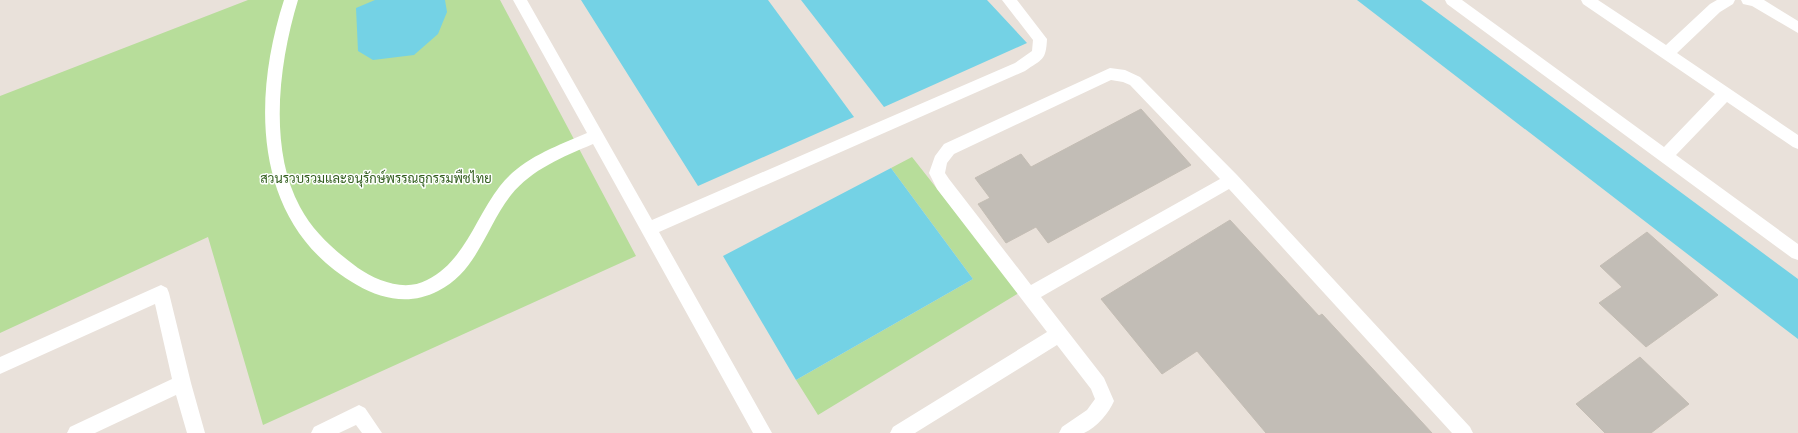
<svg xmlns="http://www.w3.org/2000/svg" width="1798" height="433" font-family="Quicksand,Sarabun,sans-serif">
<rect width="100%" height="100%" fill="#e9e1da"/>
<!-- green -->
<path fill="#b7dd9a" d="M248,0h252l136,256 -373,169 -55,-188 -208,96v-237z
M912,157l107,136 -201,122 -22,-35 177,-101 -82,-111z"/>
<!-- water -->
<path fill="#74d2e5" d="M375,0h70l2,12 -9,22 -24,21 -41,5 -15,-9 -2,-43z
M581,0h187l86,117 -156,69z
M801,0h186l40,43 -143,64z
M1357,0h64l377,279v60z
M891,168l82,111 -177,101 -73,-124z"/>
<!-- building -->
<path fill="#c2bdb6" stroke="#c4bdb4" d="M1141,109l50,56 -143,78 -12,-16 -30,16 -28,-39 12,-6 -15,-20 46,-24 10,13z
M1230,220l89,96 3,-2 110,119h-166l-69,-82 -35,23 -61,-75z
M1647,232l71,63 -72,52 -47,-44 23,-16 -22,-21z
M1640,357l49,47 -38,29h-46l-29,-29z"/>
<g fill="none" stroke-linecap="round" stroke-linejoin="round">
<!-- lane -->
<path fill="#fff" fill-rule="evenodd" d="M284,0h14c-19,62 -30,148 2,207 14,26 35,44 58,61 19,13 47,24 69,12 38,-19 48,-62 73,-94 22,-28 55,-39 87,-53l-74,-133h14l125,220 363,-157 17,-12 1,-11 -31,-40h15l30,39c-1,22 -5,20 -22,32l-366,161 113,201h-19l-160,-289c-30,13 -61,25 -82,51 -25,32 -34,77 -73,96 -27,14 -55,9 -81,-6 -104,-59 -106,-183 -73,-285z
M1445,0h17l202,147 51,-53 -132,-90 -2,-4h17l68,45 44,-41 7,-4h18l-2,4 -13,8 -43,41 121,82v14l-5,-2 -66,-45 -51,53 122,89v16l-6,-2 -345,-254z
M1741,0h23l34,21v12l-46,-27 -9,-2z
M1110,68l15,2 15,7 97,98 233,252 3,6h-21l-223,-244 -188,108 63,81 10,23c-5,12 -17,26 -30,32 -6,0 -18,0 -25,0l3,-6 25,-17 8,-11 -4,-10 -34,-44 -142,88h-25l3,-6 154,-95 -110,-143 -8,-16 6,-17 9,-12zM1111,80l12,2 7,3 90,94 -189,106 -82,-106 -4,-6 2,-10 7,-9z
M161,285l6,3 2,5 22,90 14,50h-18l-11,-38 -81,38h-28l3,-6 102,-48 -17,-75 -155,70v-17z
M359,405l6,3 17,25h-20l-6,-8 -17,8h-28l3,-6z"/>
</g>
<g text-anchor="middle" stroke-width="3" stroke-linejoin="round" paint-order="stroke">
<!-- park labels -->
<g font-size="13" fill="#325e1e" stroke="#fff">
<text x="376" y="183">สวนรวบรวมและอนุรักษ์พรรณธุกรรมพืชไทย</text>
</g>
</g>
</svg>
